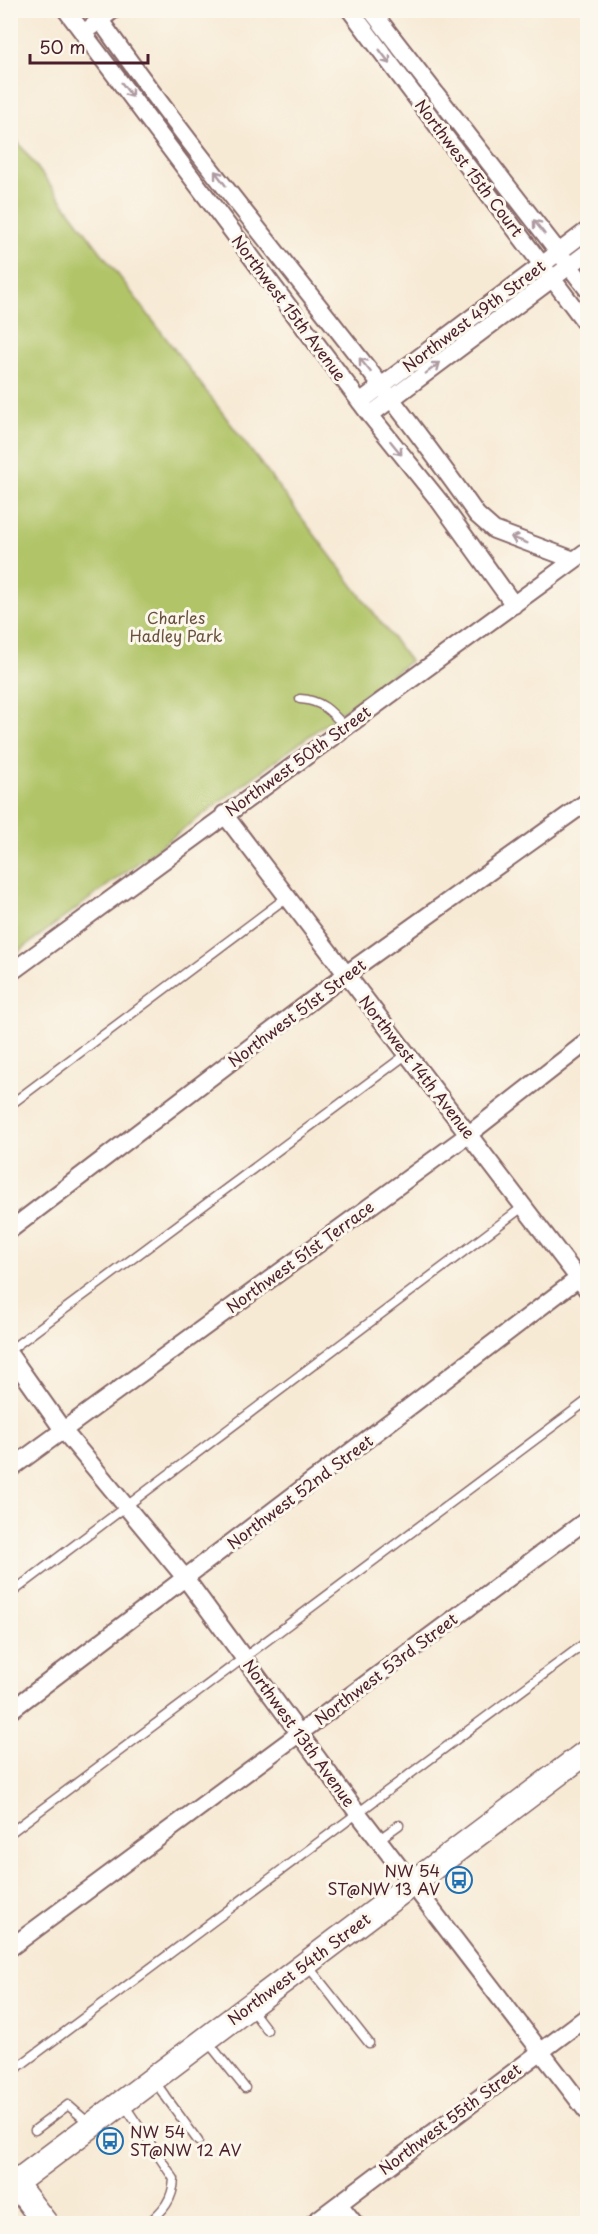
<svg xmlns="http://www.w3.org/2000/svg" width="598" height="2234" font-family="'Playpen Sans',sans-serif">
<rect width="100%" height="100%" fill="#fbf7ec"/>
<filter id="ink" filterUnits="userSpaceOnUse"><feTurbulence type="fractalNoise" baseFrequency=".0167" numOctaves="2"/><feDisplacementMap in="SourceGraphic" scale="12" xChannelSelector="R" yChannelSelector="G"/><feConvolveMatrix kernelMatrix="1 2 1 2 8 2 1 2 1" color-interpolation-filters="sRGB"/></filter>
<filter id="wash" filterUnits="userSpaceOnUse"><feTurbulence type="fractalNoise" baseFrequency=".008" numOctaves="4" result="noise"/><feDisplacementMap in="SourceGraphic" scale="24" xChannelSelector="R" yChannelSelector="G"/><feGaussianBlur stdDeviation="1.35" result="paint"/><feColorMatrix in="noise" values="0 0 0 0 0 0 0 0 0 0 0 0 0 0 0 0 0 1.4 0 .05"/><feComposite in="paint" operator="in"/></filter>
<g filter="url(#wash)">
<rect width="100%" height="100%" fill="#f7ead5"/>
<!-- green -->
<path fill="#b1c467" stroke="#7e7249" stroke-width="1.5" d="M11,133l399,528 -399,296 -1,-824z"/>
</g>
<g filter="url(#ink)">
<g fill="none" stroke-linecap="round" stroke-linejoin="round">
<defs>
<path id="lane" d="M300,699c21,1 31,12 45,28
M10,1105l277,-208
M10,1350l397,-296
M10,1594l514,-388
M10,1833l578,-433
M378,1840l21,-15
M308,1966l61,77
M251,2009l16,21
M208,2042l37,46
M10,2073l578,-432
M155,2082l43,59
M123,2103l51,76c-1,21 -11,32 -27,45
M35,2130l33,-25 23,20"/>
<path id="street" d="M66,10l304,405 70,87 74,103
M93,10c121,174 262,332 384,505l17,15 80,30
M350,10l238,316
M371,10l217,280
M91,27l22,-17
M360,402l228,-172
M370,415l218,-163
M224,814l364,477
M10,973l578,-423
M10,1230l335,-255 243,-174
M10,1355l53,75 123,149 171,233 231,301
M10,1469l459,-335 119,-93
M10,1711l578,-440
M10,1948l578,-429
M339,2204l16,20
M312,2224l276,-208"/>
<path id="secondary" d="M10,2177l36,47
M10,2187l578,-436"/>
</defs>
<!-- lane casing -->
<use href="#lane" stroke="#876666" stroke-width="11"/>
<!-- street casing -->
<use href="#street" stroke="#876666" stroke-width="20"/>
<!-- secondary casing -->
<use href="#secondary" stroke="#876666" stroke-width="27"/>
<!-- lane -->
<use href="#lane" stroke="#fff" stroke-width="8"/>
<!-- street -->
<use href="#street" stroke="#fff" stroke-width="16"/>
<!-- secondary -->
<use href="#secondary" stroke="#fff" stroke-width="24"/>
</g>
<!-- one-way arrows -->
<defs><path id="oneway-shaft" d="M-6 0H5M1.5-3L5.5 0L1.5 3" fill="none" stroke-width="1.6" stroke-linecap="round" stroke-linejoin="round" transform="scale(1.5)"/></defs>
<g stroke="#ae9aa0">
<use href="#oneway-shaft" transform="translate(385 57) rotate(53)"/>
<use href="#oneway-shaft" transform="translate(127 90) rotate(53)"/>
<use href="#oneway-shaft" transform="translate(220 178) rotate(-127)"/>
<use href="#oneway-shaft" transform="translate(539 227) rotate(-128)"/>
<use href="#oneway-shaft" transform="translate(365 365) rotate(-129)"/>
<use href="#oneway-shaft" transform="translate(433 368) rotate(-37)"/>
<use href="#oneway-shaft" transform="translate(396 448) rotate(51)"/>
<use href="#oneway-shaft" transform="translate(519 540) rotate(-159)"/>
</g>
</g>
<!-- icons -->
<defs>
<symbol id="bus-ring" viewBox="-11 -11 22 22"><circle r="9.5" fill="#fbf7ec" stroke="#1f6fb2" stroke-width="1.5"/><path d="M-5-6H5V4H4V6H2V4H-2V6H-4V4H-5ZM-3.5-4V0h7V-4ZM-3.5 1.2v1.5H-2V1.2ZM2 1.2v1.5H3.5V1.2Z" fill="#1f6fb2"/></symbol>
</defs>
<g fill-rule="evenodd">
<use href="#bus-ring" x="444" y="1865" width="30" height="30"/>
<use href="#bus-ring" x="95" y="2126" width="30" height="30"/>
</g>
<g text-anchor="middle" stroke-width="6" stroke-linejoin="round" paint-order="stroke">
<!-- street labels -->
<g font-size="16" fill="#4a1f2b" stroke="#fbf7ec">
<text transform="translate(469 168) rotate(53)" y="6">Northwest 15th Court</text>
<text transform="translate(289 308) rotate(53)" y="6">Northwest 15th Avenue</text>
<text transform="translate(474 316) rotate(-37)" y="6">Northwest 49th Street</text>
<text transform="translate(298 761) rotate(-36)" y="6">Northwest 50th Street</text>
<text transform="translate(297 1013) rotate(-37)" y="6">Northwest 51st Street</text>
<text transform="translate(417 1067) rotate(52)" y="6">Northwest 14th Avenue</text>
<text transform="translate(300 1257) rotate(-36)" y="6">Northwest 51st Terrace</text>
<text transform="translate(300 1492) rotate(-37)" y="6">Northwest 52nd Street</text>
<text transform="translate(386 1669) rotate(-37)" y="6">Northwest 53rd Street</text>
<text transform="translate(299 1733) rotate(54)" y="6">Northwest 13th Avenue</text>
<text transform="translate(299 1969) rotate(-37)" y="6">Northwest 54th Street</text>
<text transform="translate(450 2119) rotate(-37)" y="6">Northwest 55th Street</text>
</g>
<!-- park labels -->
<g font-size="16" fill="#69513d" stroke="#fbf7ec">
<text x="176" y="624">Charles<tspan x="176" dy="18">Hadley Park</tspan></text>
</g>
<!-- poi labels -->
<g font-size="16" fill="#4a1f2b" stroke="#fbf7ec" text-anchor="end">
<text x="440" y="1877">NW 54<tspan x="440" dy="18">ST@NW 13 AV</tspan></text>
<text x="130" y="2138" text-anchor="start">NW 54<tspan x="130" dy="18">ST@NW 12 AV</tspan></text>
</g>
</g>
<!-- margin -->
<rect width="598" height="2234" fill="none" stroke="#fbf7ec" stroke-width="36"/>
<!-- scale -->
<path d="M30 54v9h118v-9" fill="none" stroke="#4a1f2b" stroke-width="3"/>
<text x="39" y="54" font-size="18" fill="#4a1f2b" stroke="#fbf7ec" stroke-width="4.5" paint-order="stroke">50 m</text>
</svg>
